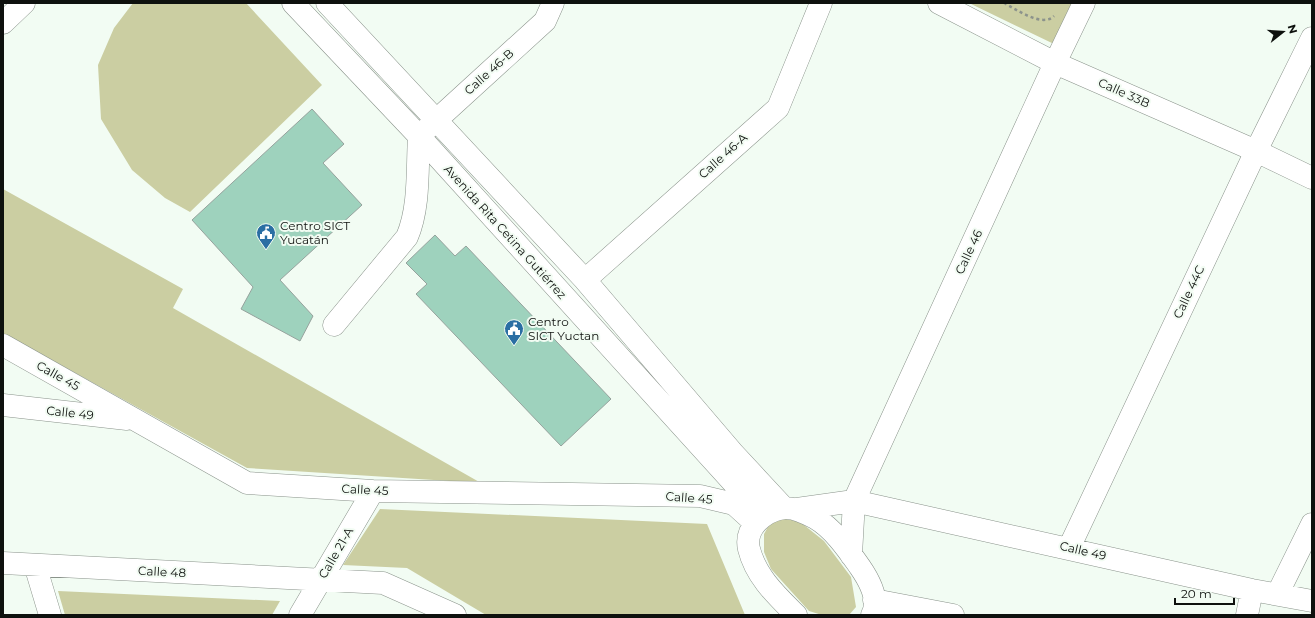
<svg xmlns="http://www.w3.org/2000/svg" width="1315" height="618" font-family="Montserrat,sans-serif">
<rect width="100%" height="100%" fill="#f2fcf3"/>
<!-- green -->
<path fill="#cbcea2" d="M133,3h113l76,82 -132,127 -25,-14 -33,-28 -31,-51 -3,-54 16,-37z
M969,3h107l-20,42z
M3,189l180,100 -10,19 308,175 -234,-15 -244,-135z
M380,509l327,15 38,91h-259l-79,-47 -64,-3z
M784,519l15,2 25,20 27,36 5,30 -7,8h-27l-13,-4 -38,-42 -7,-17v-18l6,-11z
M58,591l222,10 -8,14h-207z"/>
<!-- building -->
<path fill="#9ed2bd" stroke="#96a29d" d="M312,109l32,35 -21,19 39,42 -82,75 33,36 -13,25 -59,-32 12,-22 -61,-67z
M435,235l20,21 11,-10 145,153 -50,47 -145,-152 11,-10 -21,-21z"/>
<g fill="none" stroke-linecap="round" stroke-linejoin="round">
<defs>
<path id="minor" d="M293,3l126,133 340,375
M327,3l258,277 147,172 52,56
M939,3l116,60 201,88 56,27
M3,23l21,-20
M585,280l193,-172 43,-105
M334,325l73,-88c13,-30 10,-69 12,-101l126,-115 8,-18
M3,345l244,138 126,8 327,5 34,8 21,19
M3,405l124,14
M797,509l57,-8 398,89 60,11
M1069,548l187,-397 56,-113
M851,555l3,-54 201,-438 29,-60
M3,563l380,20 72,32
M35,565l15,50
M1278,593l34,-69
M874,600l79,15
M300,615l73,-124
M796,615c-19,-19 -40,-38 -47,-66 -5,-21 15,-38 35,-41 10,-1 22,5 31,10 19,11 33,32 45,49 9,13 20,33 12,48
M1247,615l5,-25"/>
</defs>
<!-- minor casing -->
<use href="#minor" stroke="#8a938b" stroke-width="23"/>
<!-- path -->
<path stroke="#8c938c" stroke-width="2.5" stroke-dasharray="3 3" stroke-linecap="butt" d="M1004,3c12,6 38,25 50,13"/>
<!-- minor -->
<use href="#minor" stroke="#fff" stroke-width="22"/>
</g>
<!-- icons -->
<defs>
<symbol id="civic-pin" viewBox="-11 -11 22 30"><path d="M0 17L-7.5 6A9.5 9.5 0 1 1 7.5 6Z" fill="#2a6ea3" stroke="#f2fcf3"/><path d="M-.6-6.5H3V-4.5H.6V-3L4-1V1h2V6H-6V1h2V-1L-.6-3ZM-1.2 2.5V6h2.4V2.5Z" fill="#fff"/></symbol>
</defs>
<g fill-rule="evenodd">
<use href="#civic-pin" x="255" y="222" width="22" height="30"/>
<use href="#civic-pin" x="503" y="318" width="22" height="30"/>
</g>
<g text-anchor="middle" stroke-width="4" stroke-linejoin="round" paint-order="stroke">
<!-- street labels -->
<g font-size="12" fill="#0e110e" stroke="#f2fcf3">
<text transform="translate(489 72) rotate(-42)" y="4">Calle 46-B</text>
<text transform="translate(1124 93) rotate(24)" y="4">Calle 33B</text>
<text transform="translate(723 156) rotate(-42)" y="4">Calle 46-A</text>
<text transform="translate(505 232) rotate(48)" y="4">Avenida Rita Cetina Gutiérrez</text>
<text transform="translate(969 252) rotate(-65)" y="4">Calle 46</text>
<text transform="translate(1189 292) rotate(-65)" y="4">Calle 44C</text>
<text transform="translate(58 376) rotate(29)" y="4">Calle 45</text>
<text transform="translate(70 413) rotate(6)" y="4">Calle 49</text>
<text transform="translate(365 490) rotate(3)" y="4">Calle 45</text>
<text transform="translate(689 498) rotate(4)" y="4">Calle 45</text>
<text transform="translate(1083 551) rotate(13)" y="4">Calle 49</text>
<text transform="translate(336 553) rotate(-60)" y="4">Calle 21-A</text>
<text transform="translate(162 572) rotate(3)" y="4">Calle 48</text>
</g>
<!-- poi labels -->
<g font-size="12" fill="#0e110e" stroke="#f2fcf3" text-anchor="start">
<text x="280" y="230">Centro SICT<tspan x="280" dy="14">Yucatán</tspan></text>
<text x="528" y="326">Centro<tspan x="528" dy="14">SICT Yuctan</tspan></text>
</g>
</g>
<!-- border -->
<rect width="1315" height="618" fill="none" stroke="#0e110e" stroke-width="8"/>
<!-- north arrow -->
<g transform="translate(1283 32) rotate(73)" stroke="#f2fcf3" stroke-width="3" paint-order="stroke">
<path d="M0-3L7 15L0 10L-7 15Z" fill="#0e110e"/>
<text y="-6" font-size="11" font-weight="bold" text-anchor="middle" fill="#0e110e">N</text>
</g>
<!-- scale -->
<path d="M1175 598v6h59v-6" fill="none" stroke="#0e110e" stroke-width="2"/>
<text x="1181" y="598" font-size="12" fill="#0e110e" stroke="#f2fcf3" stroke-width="3" paint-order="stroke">20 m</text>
</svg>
